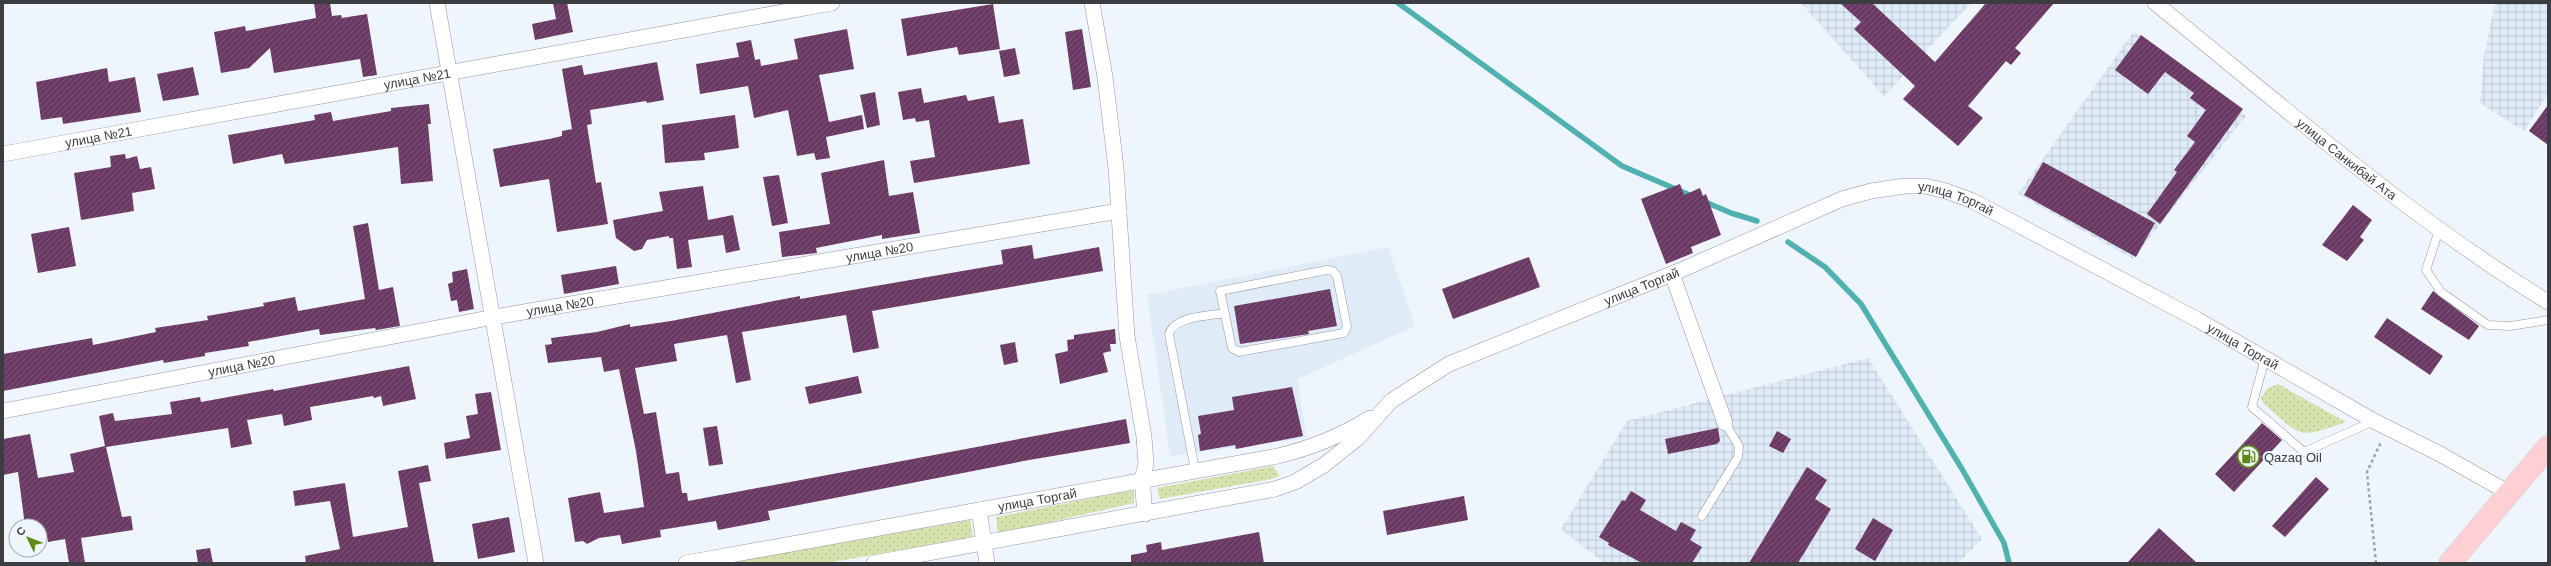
<svg xmlns="http://www.w3.org/2000/svg" width="2551" height="566" font-family="Helvetica,sans-serif">
<defs>
<pattern id="industrial-grid" width="8" height="8" patternUnits="userSpaceOnUse"><rect width="8" height="8" fill="#e0ebf8"/><path d="M0 4h8M4 0v8" fill="none" stroke="#c1cad6"/></pattern>
<pattern id="grass-dots" width="8" height="8" patternUnits="userSpaceOnUse"><rect width="8" height="8" fill="#d7e3ae"/><path d="M2 2h.1M6 6h.1" fill="none" stroke="#b9c497" stroke-width="1.8" stroke-linecap="round"/></pattern>
<pattern id="building-hatch" width="6" height="6" patternUnits="userSpaceOnUse"><rect width="6" height="6" fill="#6b3a64"/><path d="M-1 1l2-2M0 6l6-6M5 7l2-2" fill="none" stroke="#7d5678"/></pattern>
</defs>
<rect width="100%" height="100%" fill="#eff5fc"/>
<!-- built -->
<path fill="#e0ebf8" d="M1388,247l27,79 -117,53 8,59 -136,18 -23,-161z"/>
<!-- industrial -->
<path fill="url(#industrial-grid)" d="M1801,3h170l-87,93z
M2495,3h53v91l-24,37 -44,-28 4,-47z
M2134,31l112,85 -113,143 -115,-65z
M1868,358l114,181 -24,24h-354l-43,-34 66,-108z"/>
<!-- grass -->
<path fill="url(#grass-dots)" d="M2278,384l68,38c-51,18 -43,15 -83,-19l-2,-5 7,-10z
M1273,466l7,10 -8,3 -112,20 -3,-11z
M1134,490v13l-136,31 -2,-17z
M970,520l3,18 -147,25h-100z"/>
<g fill="none" stroke-linecap="round" stroke-linejoin="round">
<!-- stream -->
<path stroke="#50b1b1" stroke-width="5.5" d="M1398,3l224,163 70,30
M1703,201l28,12 26,8
M1788,242l37,25 36,37 101,165 42,74 5,20"/>
</g>
<!-- building -->
<path fill="url(#building-hatch)" d="M314,3h16l2,13 9,-1 1,3 25,-4 10,61 -14,2 -3,-18 -86,14 -4,-25 -21,20 -28,5 -7,-41 31,-6 1,5 70,-13z
M553,3h14l6,29 -38,8 -3,-16 24,-5z
M1840,3h32l63,59 51,-59h68l-39,45 6,5 -10,12 -5,-4 -38,45 15,12 -25,28 -55,-47 12,-13 -61,-57 7,-7z
M993,4l7,45 -41,6 -2,-8 -50,9 -6,-37z
M847,29l7,40 -35,6 10,47 33,-7 2,14 -38,8 4,21 -14,2 -2,-7 -17,3 -9,-46 -34,8 -6,-32 -48,8 -4,-30 43,-7 -3,-14 15,-3 4,20 5,-1 1,7 37,-7 -4,-20z
M1082,29l9,58 -18,3 -8,-58z
M2141,35l102,74 -83,115 -13,-10 30,-42 -3,-2 21,-28 -8,-6 19,-26 -16,-12 4,-5 -29,-21 -17,22 -33,-24z
M1015,48l5,26 -16,3 -5,-26z
M657,62l7,38 -17,3 -1,-2 -56,9 2,14 -5,1 9,58 5,-1 7,42 -51,8 -8,-53 -49,8 -7,-38 56,-10 13,-3v-5l10,-2 -10,-60 20,-4 2,10z
M193,67l6,28 -36,6 -6,-27z
M107,68l2,14 26,-5 6,35 -78,12 -1,-7 -21,3 -5,-38z
M921,88l3,15 42,-8 2,6 26,-5 5,27 24,-4 7,45 -116,19 -4,-22 25,-4 -6,-37 -13,2 -1,-4 -12,2 -5,-28z
M875,92l5,33 -13,3 -7,-33z
M429,104l2,20h-3l5,57 -32,3 -3,-37 -113,17 -3,-10 -49,10 -5,-29 87,-15 -1,-5 17,-3 2,9 58,-10v-3z
M2548,105v40l-19,-14z
M735,115l4,33 -35,5 1,7 -40,3 -3,-38z
M125,154l1,5 11,-3 3,13 11,-2 4,22 -23,4 2,18 -53,9 -7,-47 37,-6 -1,-11z
M884,160l5,36 24,-4 7,41 -38,6v-4l-66,13 1,5 -35,4 -3,-25 51,-8 -9,-51z
M2043,162l112,61 -19,34 -112,-62z
M779,175l9,48 -16,3 -9,-49z
M1680,184l4,11 16,-7 3,8 3,-2 15,41 -30,12 2,6 -27,11 -25,-65z
M703,186l5,34 25,-5 7,35 -14,3 -3,-18 -35,5 4,27 -15,2 -4,-31h-4v-2l-22,4 -5,9 -8,2 -18,-13 -3,-18 50,-9 -4,-19z
M2353,205l19,15 -12,17 4,3 -17,21 -25,-16z
M368,223l11,67 14,-3 7,39 -24,4 -1,-2 -55,7 -1,-6 -71,13 1,4 -44,7v3l-41,7 -1,-3 -160,31v-37l89,-16 1,7 63,-13 -1,-4 53,-8 -1,-4 57,-10 -1,-3 32,-6 3,14 67,-12 -12,-73z
M69,227l7,39 -38,7 -7,-39z
M1032,245l2,14 65,-12 4,24 -231,40 7,37 -26,5 -7,-38 -104,17 9,48 -15,3 -9,-48 -53,9 3,17 -42,7 9,46 12,-2 10,62 13,-2 3,21h5l1,8 438,-82 4,24 -101,17 -261,51 2,9 -52,10 -2,-9 -56,9 1,7 -39,7 -2,-9 -21,3 -12,6 -4,-3 -8,1 -7,-44 32,-6 4,21 40,-6 -8,-56 -17,-82 -15,3 -3,-15 -53,6 -3,-18 7,-1 -1,-6 46,-6 33,-8v3l41,-6 129,-25v3l203,-35 -2,-14z
M1529,257l11,30 -87,32 -11,-30z
M616,266l3,18 -55,10 -3,-19z
M467,269l7,40 -15,3 -2,-12 -6,1 -3,-17 5,-2 -1,-10z
M1330,289l7,37 -29,5 1,3 -69,10 -6,-38z
M2433,291l46,35 -10,14 -48,-31z
M2387,318l56,38 -13,19 -56,-38z
M1115,329l1,15h-6l1,7 -8,2 5,19 -48,12 -5,-30 13,-3 -1,-11 7,-1v-4z
M1015,342l3,20 -14,3 -4,-20z
M409,366l7,33 -33,7 -2,-10 -7,2 -1,-2 -63,11 2,13 -28,6 -2,-12 -35,6 5,24 -21,4 -3,-20 -122,19 16,70 9,-1 2,14 -52,8 4,25h-16l-4,-24 -17,3 -1,-5 -7,2v-13h-15l-7,-54 -15,3v-36l27,-5 8,44 36,-6 -4,-18 35,-8 -6,-30 14,-3 2,8 57,-7 -2,-12 30,-5 1,5 72,-13 1,2z
M858,376l4,17 -53,11 -4,-17z
M1292,387l11,49 -67,13 -1,-4 -35,6 -2,-16 3,-1 -3,-18 36,-6 -2,-13z
M491,392l10,58 -55,9 -2,-16 26,-5 -4,-22 12,-2 -3,-20z
M2262,423l20,17 -48,52 -19,-18z
M717,426l6,38 -14,2 -6,-38z
M1718,428l2,13 -3,3 -49,10 -3,-15z
M1777,431l14,8 -8,14 -14,-7z
M428,465l3,16 -12,2 15,80h-128l-1,-7 35,-7 -10,-48 -35,5 -2,-15 52,-8 8,54 55,-10 -10,-56z
M1807,467l20,13 -12,19 16,10 -33,54h-49z
M2316,477l13,12 -44,48 -13,-11z
M1631,491l15,9 -6,10 36,21 5,-9 15,8 -6,10 12,7 -10,16h-50l-34,-18 1,-2 -10,-6 23,-37 3,1z
M1464,496l4,24 -81,15 -4,-24z
M509,517l6,35 -37,7 -6,-35z
M1873,518l20,12 -18,31 -20,-12z
M2159,528l38,35h-70z
M1259,532l5,31h-133v-8l16,-3 -1,-7 15,-3 1,8z
M210,548l3,15h-15l-2,-13z"/>
<g fill="none" stroke-linecap="round" stroke-linejoin="round">
<defs>
<path id="service" d="M2439,230l-13,40 15,22 47,33 22,1 38,-6
M1327,270l6,1 4,5 10,51 -3,6 -105,19 -7,-4 -12,-57z
M2265,358l-13,49 52,45 70,-31
M1195,470l-26,-136c6,-18 39,-18 56,-21
M1702,516l36,-59 1,-11 -14,-23"/>
<g id="minor">
<path d="M437,3l99,560"/>
<path d="M1092,3l13,74 11,91 11,168 17,101 2,27 -4,15 3,35"/>
<path id="s1" d="M2155,3c128,103 252,213 393,299"/>
<path id="s2" d="M3,154l829,-151"/>
<path d="M1672,274l53,149"/>
<path id="s3" d="M3,411l491,-94 625,-106"/>
<path d="M979,510l8,53"/>
<path id="s4" d="M686,563l592,-107c33,-8 63,-20 92,-38"/>
<path id="s5" d="M874,563l401,-74 20,-7 29,-17 34,-27 33,-37 58,-37 230,-93 163,-72 29,-8 34,-5h20l21,5 27,10 225,119 176,101 66,33 69,39"/>
</g>
<path id="trunk" d="M2450,563l98,-116"/>
</defs>
<!-- service casing -->
<use href="#service" stroke="#92979e" stroke-width="9"/>
<!-- minor casing -->
<use href="#minor" stroke="#92979e" stroke-width="16"/>
<!-- trunk casing -->
<use href="#trunk" stroke="#d0d0d1" stroke-width="23"/>
<!-- path -->
<path stroke="#9da1a6" stroke-width="2.5" stroke-dasharray="3 3" stroke-linecap="butt" d="M2376,563l-9,-91 14,-30"/>
<!-- service -->
<use href="#service" stroke="#fff" stroke-width="8"/>
<!-- minor -->
<use href="#minor" stroke="#fff" stroke-width="15"/>
<!-- trunk -->
<use href="#trunk" stroke="#fecfd3" stroke-width="22"/>
</g>
<!-- icons -->
<defs>
<symbol id="fuel-ring" viewBox="-11 -11 22 22"><circle r="9.5" fill="#eff5fc" stroke="#608b1b" stroke-width="1.5"/><path d="M-5.5-6h7V0h2V4h1.3V-2.5L3-4.5l.8-.8L6-3V5H2.5V1h-1V6h-7ZM-4.2-4.7v3.2H.2V-4.7Z" fill="#608b1b"/></symbol>
</defs>
<g fill-rule="evenodd">
<use href="#fuel-ring" x="2236" y="444" width="25" height="25"/>
</g>
<g text-anchor="middle" stroke-width="4" stroke-linejoin="round" paint-order="stroke">
<!-- street labels -->
<g font-size="13" fill="#3b3d40" stroke="#eff5fc">
<text dy="5" stroke="none"><textPath href="#s2" startOffset="421">улица №21</textPath></text>
<text dy="5" stroke="none"><textPath href="#s2" startOffset="97">улица №21</textPath></text>
<text dy="5" stroke="none"><textPath href="#s1" startOffset="247">улица Санкибай Ата</textPath></text>
<text dy="5" stroke="none"><textPath href="#s5" startOffset="1168">улица Торгай</textPath></text>
<text dy="5" stroke="none"><textPath href="#s3" startOffset="891">улица №20</textPath></text>
<text dy="5" stroke="none"><textPath href="#s5" startOffset="832">улица Торгай</textPath></text>
<text dy="5" stroke="none"><textPath href="#s3" startOffset="567">улица №20</textPath></text>
<text dy="5" stroke="none"><textPath href="#s5" startOffset="1492">улица Торгай</textPath></text>
<text dy="5" stroke="none"><textPath href="#s3" startOffset="243">улица №20</textPath></text>
<text dy="5" stroke="none"><textPath href="#s4" startOffset="357">улица Торгай</textPath></text>
</g>
<!-- poi labels -->
<g font-size="13" fill="#3b3d40" stroke="#eff5fc" text-anchor="start">
<text x="2264" y="462">Qazaq Oil</text>
</g>
</g>
<!-- border -->
<rect width="2551" height="566" fill="none" stroke="#3b3d40" stroke-width="8"/>
<!-- north arrow -->
<g transform="translate(28 538) rotate(313)"><circle r="19" fill="#eff5fc" stroke="#a7abb1"/>
<path d="M0-3L7 15L0 10L-7 15Z" fill="#608b1b"/>
<text y="-6" font-size="11" font-weight="bold" text-anchor="middle" fill="#3b3d40">С</text>
</g>
</svg>
